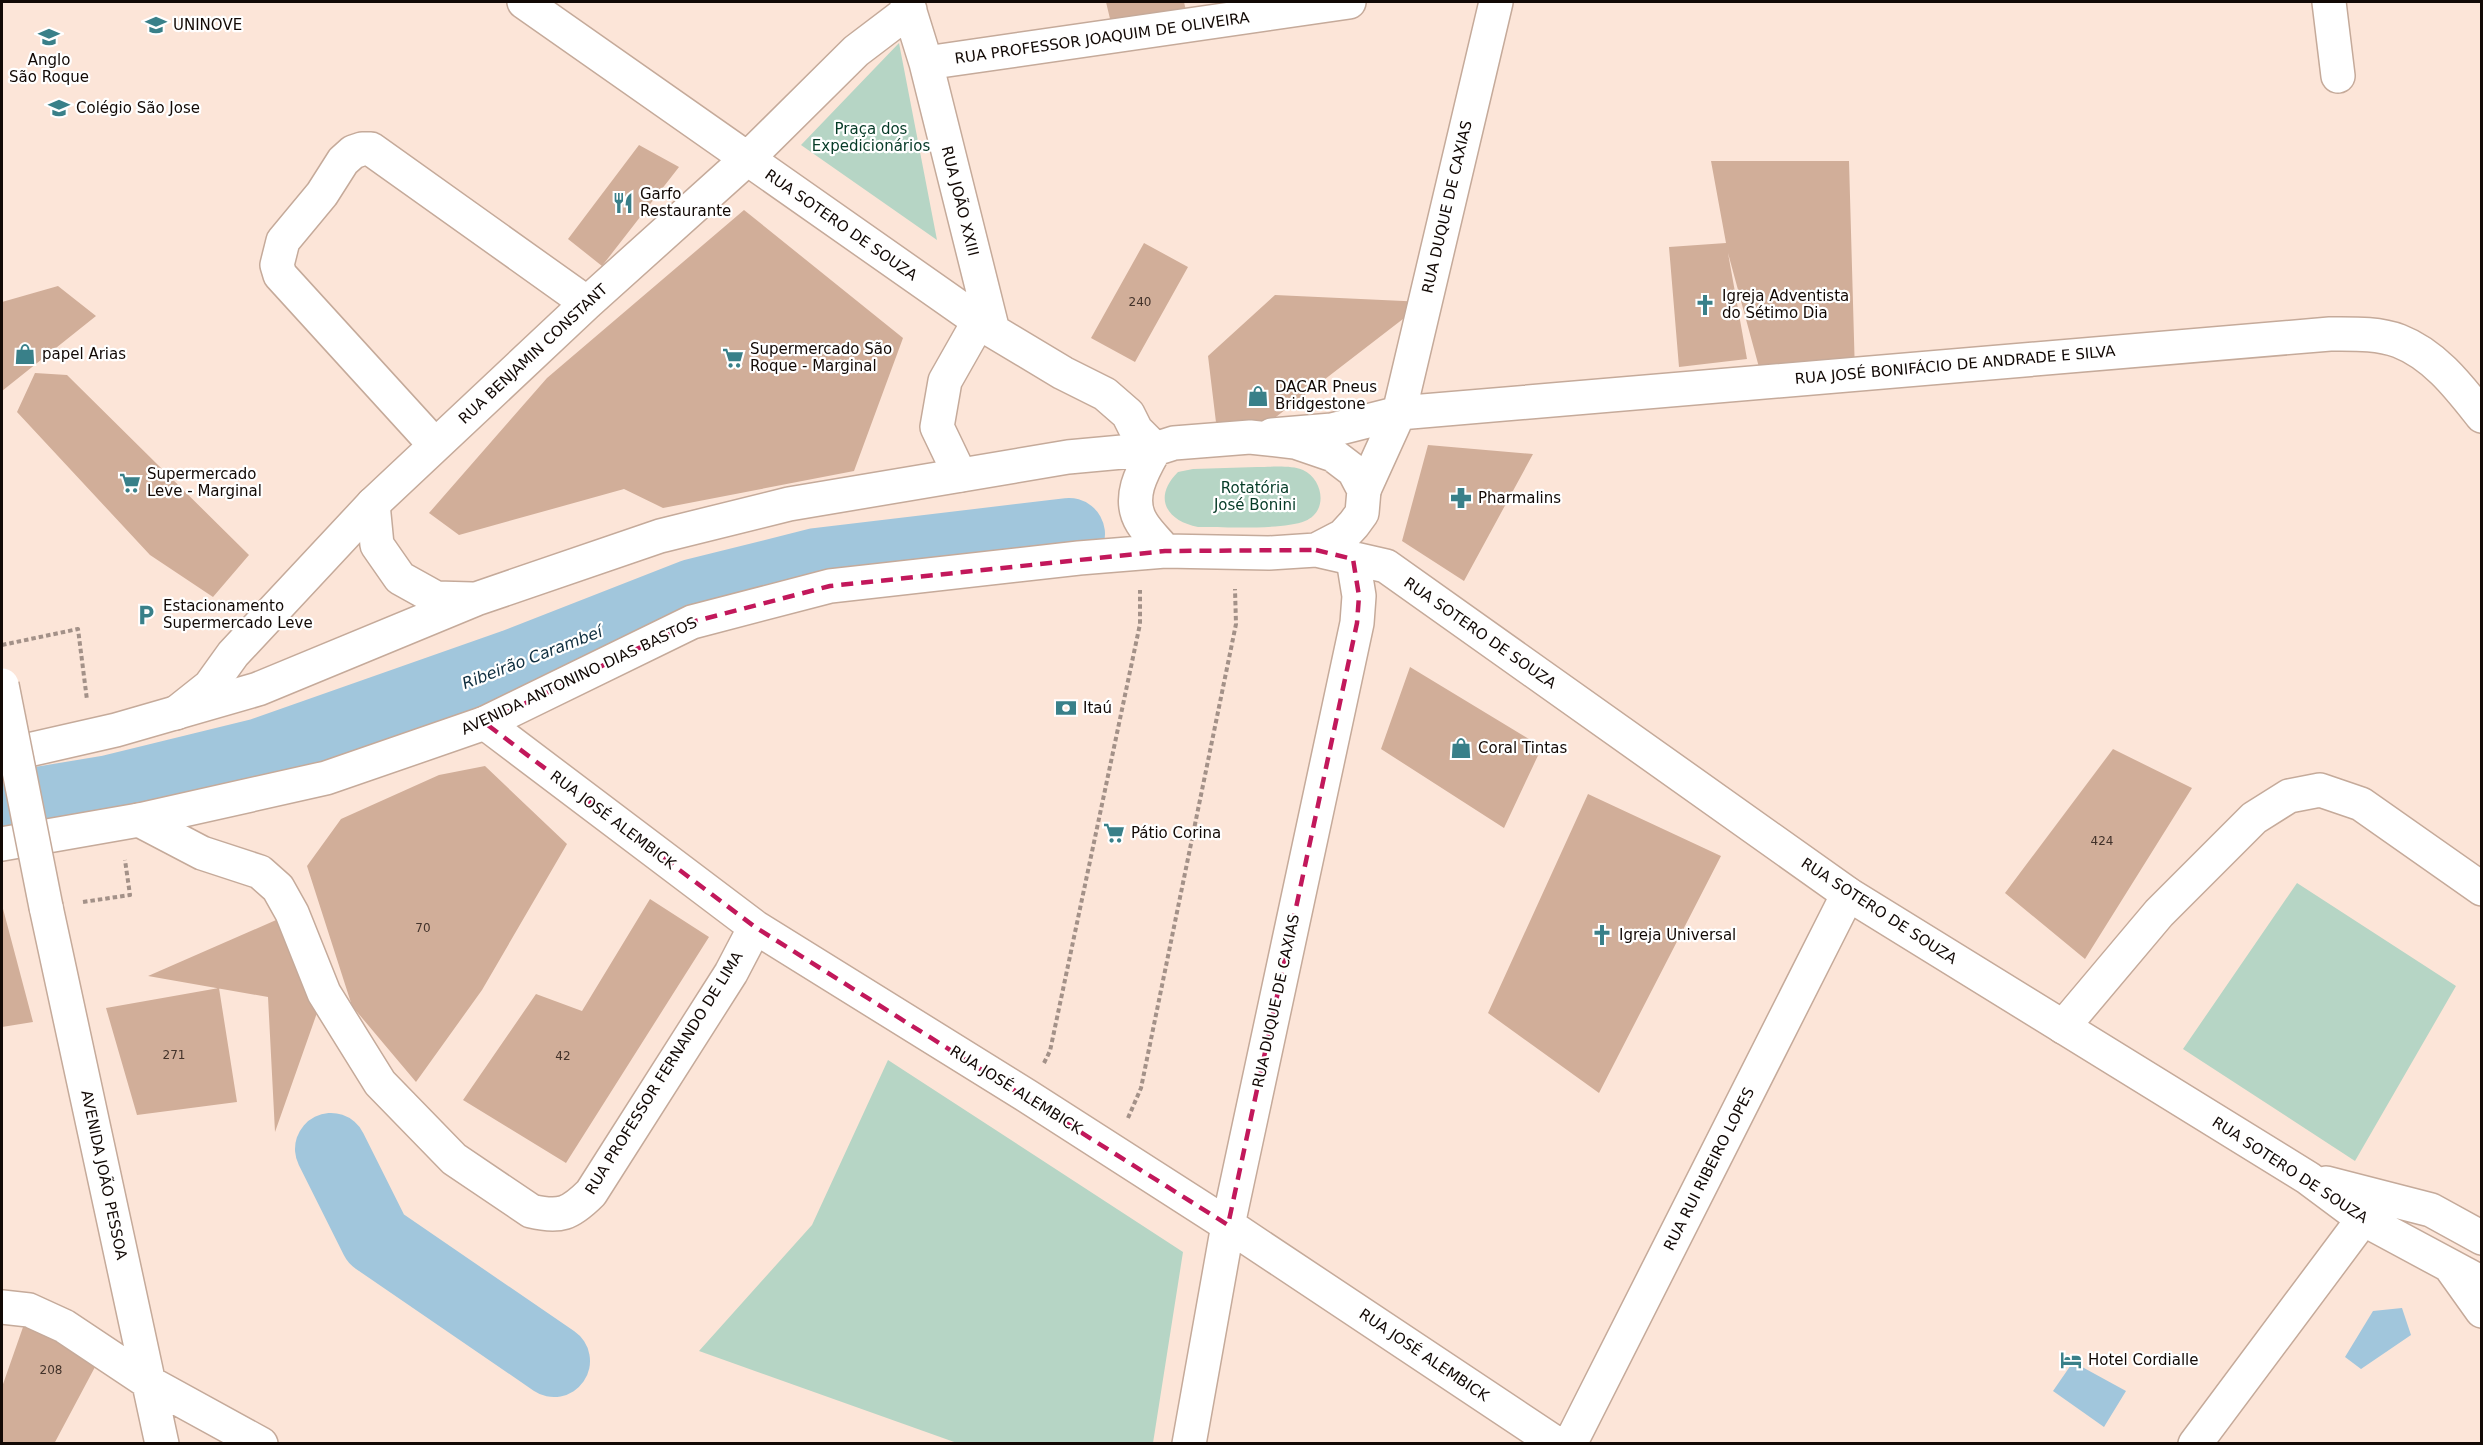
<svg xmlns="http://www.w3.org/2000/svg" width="2483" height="1445" font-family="'DejaVu Sans',sans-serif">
<rect width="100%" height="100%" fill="#fce5d8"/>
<!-- green -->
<path fill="#b6d5c5" d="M899,43l38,197 -136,-95z
M1257,467c14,0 34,-2 46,3 21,10 25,42 2,51 -22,9 -81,6 -107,6 -31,-6 -46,-29 -20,-55l15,-3z
M2297,883l159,103 -101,175 -172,-112z
M888,1060l295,192 -30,191h-196l-258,-92 113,-126z"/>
<!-- water -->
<path fill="#a1c6dc" d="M2402,1308l9,27 -50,34 -16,-12 28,-46z
M2073,1362l53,29 -22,36 -51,-36z"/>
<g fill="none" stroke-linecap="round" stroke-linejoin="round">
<!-- river -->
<path stroke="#a1c6dc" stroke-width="72" d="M2,809l108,-18 151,-37 253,-89 179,-70 124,-31 252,-30
M331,1149l45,90 178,122"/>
</g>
<!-- building -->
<path fill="#d1ae99" d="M1106,2h78l2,9 -75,12z
M639,145l40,22 -77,99 -34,-27z
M1711,161h138l6,213 -92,8 -35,-129 19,106 -68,8 -10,-120 57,-4z
M744,210l159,128 -49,133 -191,37 -39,-19 -165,46 -30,-22 118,-135z
M1144,243l44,24 -53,95 -44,-24z
M58,286l38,30 -94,75v-89z
M1275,295l150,7 -175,135 -32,2 -10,-83z
M35,373l32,2 182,180 -36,42 -63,-42 -133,-143z
M1428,445l105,9 -69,127 -62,-40z
M1410,667l132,80 -38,81 -123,-79z
M2113,749l79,39 -107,171 -80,-66z
M485,766l82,78 -85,146 -66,92 -64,-76 -45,-140 34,-47 98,-44z
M1588,794l133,62 -122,237 -111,-80z
M650,899l59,38 -143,226 -103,-63 73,-106 46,17z
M2,905l31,117 -31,5z
M292,913l32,80 -49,139 -7,-135 -120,-21z
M219,988l18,114 -100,13 -31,-107z
M29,1310l74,42 -49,92h-52v-57z"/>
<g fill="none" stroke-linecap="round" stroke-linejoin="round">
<defs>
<path id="minor" d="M524,2l469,329 70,42 42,21 23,20 8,16 19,19
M907,2l19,61 67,268
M2329,2l9,74
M926,63l423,-61
M1272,435l60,-5 67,-17 931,-79c23,0 48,-1 69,7 36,14 60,46 83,75
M435,445l-155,-170 -3,-10 6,-24 39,-47 21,-33 10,-9 9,-3h9l216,154
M960,475l-23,-48 8,-46 34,-60
M1364,490l35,-77 97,-411
M176,713l34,-27 23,-32 140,-150 214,-201 160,-144 109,-108 54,-41
M485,723l270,204 272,169 201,129 329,219
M139,820l63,33 58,19 18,16 14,25 32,80 56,90 74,76 77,52c29,7 39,3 60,-18l140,-220 24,-46
M46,907l116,537
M2063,1027l96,-114 95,-95 35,-22 31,-6 41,14 121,85
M2,1307l27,3 35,16 84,56 113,62
M1189,1444l39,-219 129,-602 2,-27 -6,-37
M1570,1444l278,-550
M2195,1444l168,-225"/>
<path id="major" d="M373,504l4,41 23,33 36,20 36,1
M1316,550l70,16 462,328 460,284 55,41 119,64
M2,756l114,-26 142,-41 218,-90 184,-63 129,-32 279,-47 87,-8 19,-6 76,-6 45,5 38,13 21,16 10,19 -2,23 -8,11 -11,12 -27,14 -47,3 -104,-2c-7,-9 -17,-18 -23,-28 -16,-25 1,-53 13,-74
M2,844l137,-24 187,-42 159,-55 207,-101 138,-36 249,-28 86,-7
M2326,1183l105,27 51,28
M2452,1269l30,42"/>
</defs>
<!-- minor casing -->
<use href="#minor" stroke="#c5aa9a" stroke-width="36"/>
<!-- major casing -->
<use href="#major" stroke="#c5aa9a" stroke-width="36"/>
<!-- path -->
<path stroke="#a39188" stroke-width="4" stroke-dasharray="4.5 3" stroke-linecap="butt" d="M2,645l76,-16 9,71
M83,902l47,-7 -5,-35
M1044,1063l6,-12 90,-427v-34
M1128,1118l13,-30 95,-464 -1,-35"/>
<!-- minor -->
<use href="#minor" stroke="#fff" stroke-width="33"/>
<!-- major -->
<use href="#major" stroke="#fff" stroke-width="33"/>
<defs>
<path id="minor-bridge" d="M2,685l44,222"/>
</defs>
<!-- minor-bridge casing -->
<use href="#minor-bridge" stroke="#c5aa9a" stroke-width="36" stroke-linecap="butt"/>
<!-- minor-bridge -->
<use href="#minor-bridge" stroke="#fff" stroke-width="33"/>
</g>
<!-- marked area -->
<path fill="none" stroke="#c2185b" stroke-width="4.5" stroke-dasharray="12 8" stroke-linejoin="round" d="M1316,550l37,9 6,37 -2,27 -129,602 -473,-298 -270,-204 207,-101 138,-36 335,-35z"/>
<!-- icons -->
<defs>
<symbol id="university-bare" viewBox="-9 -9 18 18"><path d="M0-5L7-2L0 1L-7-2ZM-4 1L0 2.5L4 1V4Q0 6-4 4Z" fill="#398089" stroke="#fff" stroke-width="2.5" paint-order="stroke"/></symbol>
<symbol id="school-bare" viewBox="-9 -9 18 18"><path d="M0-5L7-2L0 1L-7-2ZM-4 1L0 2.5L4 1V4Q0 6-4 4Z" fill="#398089" stroke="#fff" stroke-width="2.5" paint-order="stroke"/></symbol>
<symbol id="restaurant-bare" viewBox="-9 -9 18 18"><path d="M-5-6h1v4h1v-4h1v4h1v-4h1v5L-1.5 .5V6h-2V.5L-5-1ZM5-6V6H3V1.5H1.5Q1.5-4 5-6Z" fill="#398089" stroke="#fff" stroke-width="2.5" paint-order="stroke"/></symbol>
<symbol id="church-bare" viewBox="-9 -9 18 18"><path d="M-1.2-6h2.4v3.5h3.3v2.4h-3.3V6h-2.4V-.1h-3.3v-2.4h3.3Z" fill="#398089" stroke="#fff" stroke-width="2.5" paint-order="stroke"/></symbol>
<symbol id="shop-bare" viewBox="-9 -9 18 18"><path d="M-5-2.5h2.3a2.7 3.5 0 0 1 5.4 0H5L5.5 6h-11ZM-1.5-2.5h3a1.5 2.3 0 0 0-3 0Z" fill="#398089" stroke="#fff" stroke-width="2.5" paint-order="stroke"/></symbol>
<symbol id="supermarket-bare" viewBox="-9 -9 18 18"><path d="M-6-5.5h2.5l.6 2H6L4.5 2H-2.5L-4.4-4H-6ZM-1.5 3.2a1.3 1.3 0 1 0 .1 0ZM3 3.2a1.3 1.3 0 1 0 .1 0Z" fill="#398089" stroke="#fff" stroke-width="2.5" paint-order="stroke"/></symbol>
<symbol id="pharmacy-bare" viewBox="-9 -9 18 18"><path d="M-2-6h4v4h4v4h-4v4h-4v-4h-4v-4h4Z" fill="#398089" stroke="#fff" stroke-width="2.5" paint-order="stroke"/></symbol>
<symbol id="parking-bare" viewBox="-9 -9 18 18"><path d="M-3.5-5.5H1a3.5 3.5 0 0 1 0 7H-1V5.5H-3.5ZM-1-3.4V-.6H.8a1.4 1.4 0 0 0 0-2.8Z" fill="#398089" stroke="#fff" stroke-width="2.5" paint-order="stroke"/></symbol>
<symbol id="bank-bare" viewBox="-9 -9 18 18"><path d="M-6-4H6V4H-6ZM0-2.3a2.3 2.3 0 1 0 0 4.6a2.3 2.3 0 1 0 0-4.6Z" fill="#398089" stroke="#fff" stroke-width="2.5" paint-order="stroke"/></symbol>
<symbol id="hotel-bare" viewBox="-9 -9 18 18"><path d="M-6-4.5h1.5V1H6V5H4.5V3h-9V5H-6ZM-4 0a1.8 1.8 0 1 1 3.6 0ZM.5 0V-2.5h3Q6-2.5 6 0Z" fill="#398089" stroke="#fff" stroke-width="2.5" paint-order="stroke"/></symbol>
</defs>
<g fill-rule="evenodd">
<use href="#university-bare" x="141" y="10" width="30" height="30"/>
<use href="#school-bare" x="34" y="22" width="30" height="30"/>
<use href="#school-bare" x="44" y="93" width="30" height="30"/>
<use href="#restaurant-bare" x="608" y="188" width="30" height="30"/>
<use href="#church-bare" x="1690" y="290" width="30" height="30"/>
<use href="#shop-bare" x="10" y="339" width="30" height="30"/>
<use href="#supermarket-bare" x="718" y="343" width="30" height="30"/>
<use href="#shop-bare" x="1243" y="381" width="30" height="30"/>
<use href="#supermarket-bare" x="115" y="468" width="30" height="30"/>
<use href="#pharmacy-bare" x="1446" y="483" width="30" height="30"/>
<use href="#parking-bare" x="131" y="600" width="30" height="30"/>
<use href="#bank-bare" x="1051" y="693" width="30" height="30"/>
<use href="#shop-bare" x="1446" y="733" width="30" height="30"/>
<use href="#supermarket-bare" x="1099" y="818" width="30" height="30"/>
<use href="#church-bare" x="1587" y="920" width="30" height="30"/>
<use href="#hotel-bare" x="2056" y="1345" width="30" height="30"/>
</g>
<g text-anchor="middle" stroke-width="4.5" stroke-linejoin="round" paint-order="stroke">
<!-- number labels -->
<g font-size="12" fill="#42322a">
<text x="1140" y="306">240</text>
<text x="2102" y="845">424</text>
<text x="423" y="932">70</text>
<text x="174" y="1059">271</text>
<text x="563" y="1060">42</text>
<text x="51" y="1374">208</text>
</g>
<!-- poi labels -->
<g font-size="15" fill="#120905" stroke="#fff" text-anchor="start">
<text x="173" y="30">UNINOVE</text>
<text x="49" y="65" text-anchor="middle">Anglo<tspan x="49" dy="17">São Roque</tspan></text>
<text x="76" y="113">Colégio São Jose</text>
<text x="640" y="199">Garfo<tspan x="640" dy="17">Restaurante</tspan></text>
<text x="1722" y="301">Igreja Adventista<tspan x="1722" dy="17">do Sétimo Dia</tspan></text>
<text x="750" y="354">Supermercado São<tspan x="750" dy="17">Roque - Marginal</tspan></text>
<text x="42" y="359">papel Arias</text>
<text x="1275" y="392">DACAR Pneus<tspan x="1275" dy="17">Bridgestone</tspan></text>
<text x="147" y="479">Supermercado<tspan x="147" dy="17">Leve - Marginal</tspan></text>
<text x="1478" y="503">Pharmalins</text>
<text x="163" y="611">Estacionamento<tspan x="163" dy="17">Supermercado Leve</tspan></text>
<text x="1083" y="713">Itaú</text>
<text x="1478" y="753">Coral Tintas</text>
<text x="1131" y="838">Pátio Corina</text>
<text x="1619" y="940">Igreja Universal</text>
<text x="2088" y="1365">Hotel Cordialle</text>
</g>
<!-- street labels -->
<g font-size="15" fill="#120905" stroke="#fff">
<text transform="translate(1102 38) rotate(-8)" y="5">RUA PROFESSOR JOAQUIM DE OLIVEIRA</text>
<text transform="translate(960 201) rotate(76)" y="5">RUA JOÃO XXIII</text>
<text transform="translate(1447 207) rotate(-77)" y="5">RUA DUQUE DE CAXIAS</text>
<text transform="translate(841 225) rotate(35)" y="5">RUA SOTERO DE SOUZA</text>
<text transform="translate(533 354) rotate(-43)" y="5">RUA BENJAMIN CONSTANT</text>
<text transform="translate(1955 365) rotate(-5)" y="5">RUA JOSÉ BONIFÁCIO DE ANDRADE E SILVA</text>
<text transform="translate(1480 633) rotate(35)" y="5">RUA SOTERO DE SOUZA</text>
<text transform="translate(579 676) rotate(-25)" y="5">AVENIDA ANTONINO DIAS BASTOS</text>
<text transform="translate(613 820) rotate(37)" y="5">RUA JOSÉ ALEMBICK</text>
<text transform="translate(1879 911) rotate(33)" y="5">RUA SOTERO DE SOUZA</text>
<text transform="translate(1276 1001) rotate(-78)" y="5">RUA DUQUE DE CAXIAS</text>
<text transform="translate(664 1073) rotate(-58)" y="5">RUA PROFESSOR FERNANDO DE LIMA</text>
<text transform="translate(1016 1090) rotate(32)" y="5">RUA JOSÉ ALEMBICK</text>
<text transform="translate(1709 1169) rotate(-63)" y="5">RUA RUI RIBEIRO LOPES</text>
<text transform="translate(2290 1170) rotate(33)" y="5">RUA SOTERO DE SOUZA</text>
<text transform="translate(104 1175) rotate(78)" y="5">AVENIDA JOÃO PESSOA</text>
<text transform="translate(1424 1355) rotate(34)" y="5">RUA JOSÉ ALEMBICK</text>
</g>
<!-- park labels -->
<g font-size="15" fill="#053a26" stroke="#fff">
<text x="871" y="134">Praça dos<tspan x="871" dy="17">Expedicionários</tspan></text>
<text x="1255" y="493">Rotatória<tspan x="1255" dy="17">José Bonini</tspan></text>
</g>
<!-- water labels -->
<g font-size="16" font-style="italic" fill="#0f2e3f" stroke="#fff">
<text transform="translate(532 657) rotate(-21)" y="6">Ribeirão Carambeí</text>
</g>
</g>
<!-- border -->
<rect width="2483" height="1445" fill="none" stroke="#120905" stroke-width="6"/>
</svg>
